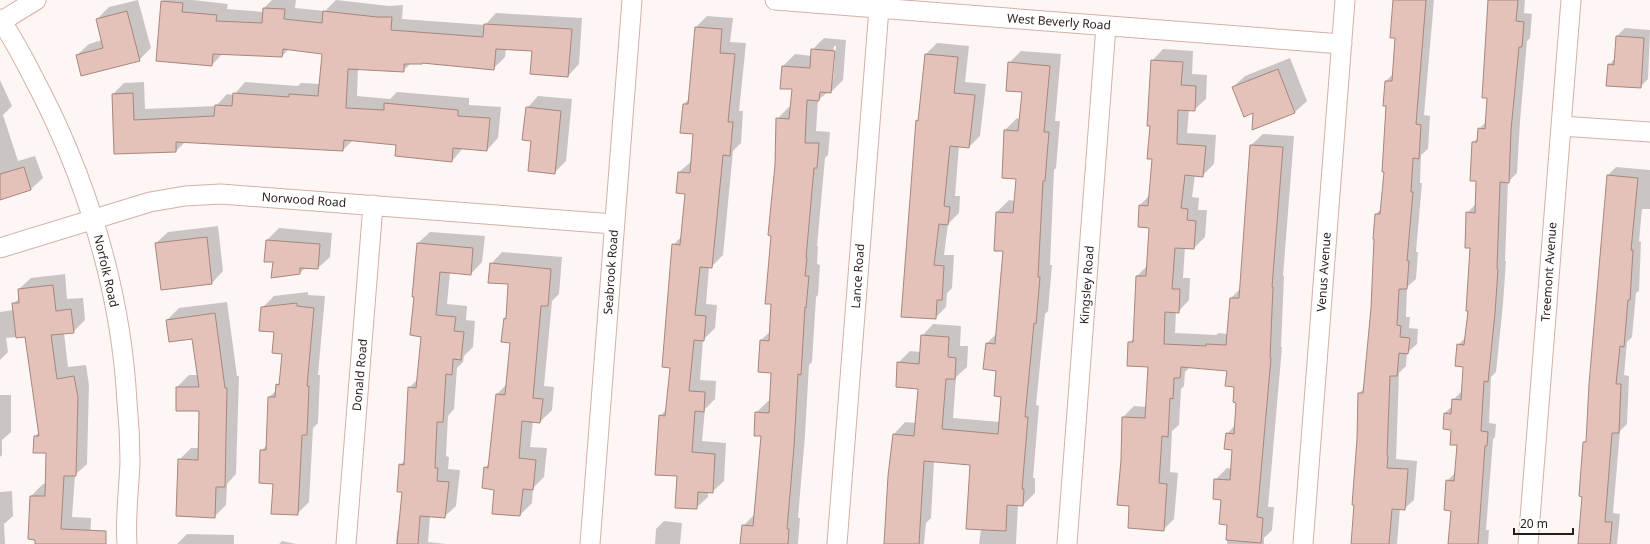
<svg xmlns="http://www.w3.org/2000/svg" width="1650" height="544" font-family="'Noto Sans',sans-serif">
<rect width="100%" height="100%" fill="#fdf6f4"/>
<!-- shadow -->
<path fill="#0003" fill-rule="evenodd" d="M138,0l13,48 -12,12 -62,-5 12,-11 13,-4 -5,-21 12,-12z
M164,0h29l35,4 -1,5 37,3v-4l8,-8h24l-1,8 30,3 11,-11 53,6 14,-1 -1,14 83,6 11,-12 86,5 -3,46 -11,12 -35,-26 -27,-2 -1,9 -11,11 -71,-6 -1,1h-11l-8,8 -45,-3 -1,28 33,3 7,-7 72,6v7l32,2 -3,31 -11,12 -24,-2 -11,13 -54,-17 -45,-4 -10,10 -158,-8 -9,9 -62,2 -1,-59 11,-11 20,-1 1,27 71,-3 11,-12 7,1 11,-13 53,4 3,-3 19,1 3,-31 -34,-4 -7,7 -59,-3 -11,12 -50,-63z
M1394,0h40l-10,115 6,1 -2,33 -7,6 -1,28h2l-6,69h2l-2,27 -9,8 -1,30h4l-1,11 9,1 -1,15 -10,9 -1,13 -7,7 -3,86 21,2 -3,39 -10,9 -4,-1 -3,36h-44l6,-151 6,-5 7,-80 4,-94 5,-5 4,-38 1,-90 7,-7 3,-37z
M1489,0h36l-1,13 8,1 -2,24 -3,3 -7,80 -3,52 -9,9 -3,79h1l-3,43 -7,68 -5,5 -2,46 7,1 -1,13 -2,2 -7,91h3l-1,14h-39l3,-34 -5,-29 9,-9 2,-28 -13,-31 8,-8v-5l9,-9 2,-25 -6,-21 8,-8 3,-27 2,-63 -4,-34 9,-9 1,-24h-6l2,-38 6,-5v-8l7,-7z
M707,16l26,2 -3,24 16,1 -7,68h4l-2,32 -8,8 -10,104 -12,12h-2l-3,37 11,1 -2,23 -12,12 -3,40 16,1 -1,18 -10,10 -3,32 24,2 -2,38 -12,11h-4v5l-12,11 -18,-33 -18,-59 7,-7 4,-42 2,-122 9,-9 4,-43 -7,-21 13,-11 2,-28 -10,-29 5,-5 7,-72z
M1625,28l25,2 -2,49 -8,8 -31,-22 6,-7 2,-22z
M824,38l22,2 -3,40 -12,12h-3l-10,8 -2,31 14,1 -2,23 -3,3 -8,88h1l-1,18 3,1 -2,30 -2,2 -4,65 -3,3 -4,70 -7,83h2l-2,26h-57l2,-18 12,-12 8,-78 -7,-23 12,-12h2l2,-29 -11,-32 10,-9 1,-96 5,-116 12,-12h2l2,-19 -10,-22 12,-12 17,2v-6zM834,46h2l-3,35 -2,2z
M937,43l32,3 -4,36 21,2 -6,52 -11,11 -10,-1 -4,50h5l-1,17 -11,11 -4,31h10l-2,33 -5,5 -1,14 -11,11 -18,-197 3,-2 6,-65z
M1163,49l30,2 -1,23 15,1 -1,24 -12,11h-5l-2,23 29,2 -2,29 -12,12 -7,-1 -3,22 7,1 -1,12h9l-2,27 -11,11 -9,-1 -2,31h7l-1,22 -11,12 -2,-1 -1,22 41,2 3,-2 9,1 3,-36 10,-10 10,-143 12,-11 31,2 -11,140h1l-3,71h1l-14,160h6l-2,23 -8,8v6h-37l1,-20 -13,-44 12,-12 5,1 1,-20 -6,-15 8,-9 2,-23 -2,-16 -7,-16 -38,-3 -5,5 -1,14 -3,3 -2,36 -7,6 -2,41 8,1 -4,46 -11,11 -32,-25 -9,-45 1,-43 11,-11 13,1 2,-41 -20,-23 5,-5 3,-62 11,-11 2,-38 -10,-22 9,-9 4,-38 -2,-33 1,-64z
M1021,51l40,3 -6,67h5l-4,47 -2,2 -4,95h2l-4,46 -3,3 -9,91 3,1 -6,72h2v15l-12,12 -5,-1 -2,40h-37l2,-15 -10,-65 -37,-3 -3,57 -5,5 -2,21h-40l10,-110 11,-12 11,1 3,-35 -21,-25 12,-12 11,1 1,-16 11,-12 28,2 -1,20h8l-1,21 -11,10 -3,41 47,4 2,-26 -5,-26 -13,-2 3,-25 10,-10 7,-83 -7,-38 12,-12 6,1 2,-23 -12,-48 12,-12 3,1 3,-28 -14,-28z
M1290,58l17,43 -12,11 -42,17 1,-18 -21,-24 12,-11z
M0,80l12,26 -9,9 15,46 17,-5 8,22 -12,11 -31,10z
M538,96l34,3 -6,62 -12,12 -21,-33 -6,-32z
M1616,167l34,3v39h-8l-3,32 2,1 -2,49 -3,2 -4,44 -5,5 -3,33 5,1 -2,48 -7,7 -7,82 7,1 -3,30h-38l4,-48 1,-54 3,-2 21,-265z
M218,226l5,45 -11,12 -56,-40 12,-11z
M279,228l53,5 -2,24 -12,11h-13l-6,6 -25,-13h-8l1,-21z
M430,232l55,4 -3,26 -11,12 -21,-2 -3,32 20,2 -1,14 9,1 -2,26 -9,9 -1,6 -6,6 -3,41 -6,7 -2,40 3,1 -1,12 12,1 -4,36 -12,11 -14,-1 -2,26 18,2h-50l1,-13 3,-3 3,-37 -3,-26 5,-5 4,-72 9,-9 4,-43 -7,-39 3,-54z
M502,252l60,5 -3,37 -7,7 -8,85 10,1 -2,23 -12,12 -7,-1 -3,26 17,1 -3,29 -11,11 -1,15 -12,12 -25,-26 -10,-21 5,-6 7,-68 10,-10 4,-42 -6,-23 2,-2 3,-34 -19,-19z
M65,274l2,25 16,-1 2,22 -12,12 -9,1 4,34 18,-2 3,20 -2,79 -12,11 -3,42 19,1 -1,26h-54v-5l-7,-1 2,-42 12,-12h3l1,-32 -12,-16 4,-4 -13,-96 -20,2 2,14 -8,8v-48l14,-2 -1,-6 7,-6 -1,-9 12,-11z
M308,292v3l17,1 -7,79h2l-2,48 -5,5 -4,74 -12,12 -23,-31 -13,-32 6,-6 2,-48 8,-7v-5l4,-4 2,-28 -8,-22 -13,-23 12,-12z
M227,302l10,74h2l-3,98 -9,10 -1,21 -12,12 -35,-57 12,-12h8l1,-38 -23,-23 12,-12h9l-5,-37 -26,-18 12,-12z
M0,395h11v37l-9,8v15l-2,2z
M12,491l1,25 -9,8 1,20h-5v-52z
M664,521l18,2 -2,21h-25l1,-15z
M187,534l47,1v9h-57z
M282,541l14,3h-17z"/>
<!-- building -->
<path fill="#e4c1b9" stroke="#a7867e" d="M1393,0h33l-10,124 5,1 -2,34 -6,-1 -2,34h2l-6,69h2l-2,28h-8l-2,36 4,1 -1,11 10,1 -2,16 -9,-1 -2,23h-7l-3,79 1,1 -1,12 21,1 -3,41 -13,-1 -3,35h-38l3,-39h-2l5,-66 1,-46h5l8,-85 3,-69h-1l2,-25h5l4,-42h-2l4,-66h-3l2,-25h7l3,-43h-5z
M1488,0h30l-2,21 8,1 -2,25h-3l-8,83 -2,53 -9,-1 -3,87h1l-3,44 -7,69 -4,-1 -3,50 7,1 -1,14h-2l-7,98h-30l3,-33 -7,-1 2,-30 8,1 3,-36h-7l1,-15 -8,-1 1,-16 7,1 1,-15 9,1 2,-33 -8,-1 2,-22 7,1 4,-34h-2l4,-63h-5l1,-36 9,1 1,-32h-6l2,-39h5l1,-14 7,1 2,-31h-5z
M161,1l22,2 -1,9 35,3 -1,6 46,2 1,-15 22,1 -1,10 38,4 1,-12 54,6h15l-1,13 92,7 1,-13 88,5 -4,48 -38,-3 2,-23 -36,-2 -2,21 -72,-7v1h-18v8l-56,-3 -2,39 38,2v-7l74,7v6l32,2 -3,33 -34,-3 -1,14 -57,-6 1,-11 -52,-5 -1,11 -167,-9v10l-62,2 -2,-60 21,-1 1,27 80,-4 1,-11 17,1 1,-13 56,4v-3l29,2 4,-42 -39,-5 -1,8 -69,-3 -1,12 -56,-5z
M127,11l13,50 -59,15 -5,-21 27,-7 -7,-29z
M695,27l27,2 -2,24 15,1 -7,68h5l-3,34 -7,-1 -11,113 -12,-1 -5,48 11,1 -2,25 -10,-1 -5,51 16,1 -1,20 -9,-1 -3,41 23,2 -2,39 -15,-1 -1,17 -22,-1 2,-32 -22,-1 4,-60 6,1 5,-48 -8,-1 10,-123 8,1 5,-51 -9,-1 2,-21 12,1 3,-39 -13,-1 3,-29h5z
M1616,36l28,2 -3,50 -35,-2 2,-22 6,1z
M811,49l24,2 -4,42 -11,-1 -1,9 -12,-1 -2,43h14l-2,25h-3l-8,90h1l-2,18h4l-3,32 -1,-1 -4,68 -3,-1 -4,73 -7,82h2l-1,15h-48l2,-19 11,1 8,-90h-7l1,-24 14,1 2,-40 -13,-1 2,-32 9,1 2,-37h-6l6,-68 -3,-1 7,-70 1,-47 13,1 3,-30h-12l2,-23 28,2z
M925,54l33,3 -4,36 21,2 -6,53 -19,-2 -6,60 6,1 -2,18 -9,-1 -5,41 10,1 -2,34h-5l-1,19 -35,-2 15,-197 2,1z
M1151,60l32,2 -2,23 15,1 -1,25 -17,-1 -1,34 29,2 -3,31 -18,-2 -4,33 7,1 -1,11 9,1 -2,28 -19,-1 -3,41h8l-1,24 -14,-1 -1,32 42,2v-2l20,1 4,-47h9l11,-153 33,2 -11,140h1l-3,71h1l-14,159 6,1 -2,25 -35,-3 1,-15 -8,-1 2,-24 -8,-1 1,-20 16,1 2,-30 -8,-1 2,-16 8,1 2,-31 -3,-1 1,-15 -9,-1 2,-15 -46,-4 -1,11h-6l-1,21 -3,-1 -2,39 -6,-1 -3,47 8,1 -3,47 -36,-3 1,-22 -12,-1 4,-45 1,-43 23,1 3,-51 -21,-1 1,-24h5l3,-66h10l3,-48 -11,-1 1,-22 9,1 4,-47h-5l3,-33h-3z
M1008,62l42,4 -6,66h5l-4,49h-2l-5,96h2l-4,47 -2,-1 -9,94h3l-6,72h2l-1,17 -16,-1 -1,26 -40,-2 4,-64 -46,-4 -5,83h-35l4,-68 5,-42 21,2 4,-47 -22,-2 1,-25 22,2 2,-29 28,2 -1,20 8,1 -1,21h-9l-4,50 56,5 3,-37 -7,-1 2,-25 -13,-2 3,-26 9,1 8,-93h-9l2,-39 17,1 3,-34 -14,-1 2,-48 14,1 4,-39 -16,-1z
M1278,69l17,44 -43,17 1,-17 -9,4 -12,-30z
M526,107l35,4 -6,63 -27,-3 3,-30 -9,-1z
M24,167l7,23 -31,10v-26z
M1607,175l31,3 -7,72h2l-3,50h-2l-4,47 -4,-1 -4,38h5l-2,49h-7l-7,89h7l-2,22h-32l4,-47 -3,-1 4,-54h3l3,-58z
M207,237l5,47 -51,6 -6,-47z
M266,240l54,4 -2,25 -18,-1v6l-29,4 2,-16h-9z
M417,243l56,5 -2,27 -31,-3 -4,43 20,2 -2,14 10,1 -3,28 -8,-1 -1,16 -6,-1 -3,48h-6l-2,46h3l-1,13 12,1 -4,36 -25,-2 -2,28h-21l5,-52h-5l2,-28 5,1 4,-78 8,1 5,-51 -11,-2 4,-38h-2z
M490,263l61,6 -3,37h-7l-8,92 10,1 -3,24 -18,-2 -3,37 17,2 -3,30 -10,-1 -3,27 -28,-2 2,-24 -12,-2 2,-21 4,1 8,-74 9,1 5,-52 -9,-1 3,-24 2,1 2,-35 -20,-1z
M53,285l3,26 15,-2 3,24 -23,2 6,44 17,-3 4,21 -2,79h-12l-3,53 45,2v13h-71v-4l-7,-1 2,-43h15l1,-43h-13l1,-17h5l-14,-99 -9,1 -4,-35h7l-1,-14z
M297,303v3l17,2 -7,78h2l-2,49h-5l-4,80 -27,-1 2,-30 -14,-1 1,-33h6l2,-53h7l1,-13 3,1 3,-31 -10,-1 2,-21 -15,-1 2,-24z
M215,313l10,75h2l-2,99h-9l-1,31 -39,-2 2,-57 20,1 1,-49h-23v-24h23l-7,-48 -23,3 -3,-22z"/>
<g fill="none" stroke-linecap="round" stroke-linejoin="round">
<defs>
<path id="minor" d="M775,0l567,44
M0,19c12,18 23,38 33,58 53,99 88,212 94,325 2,20 3,40 3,60 -1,27 -5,55 -3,82
M2,21l34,-21
M1561,126l89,6
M0,248l150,-46 35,-6 36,-2 393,30
M346,544l27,-339
M590,544l42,-544
M837,544l42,-536
M1067,544l39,-518
M1303,544l42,-544
M1528,544l43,-544"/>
</defs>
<!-- minor casing -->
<use href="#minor" stroke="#d3b0a8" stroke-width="21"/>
<!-- minor -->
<use href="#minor" stroke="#fff" stroke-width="19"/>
</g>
<g text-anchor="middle" stroke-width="3" stroke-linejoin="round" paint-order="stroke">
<!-- street labels -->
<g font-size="12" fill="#291d1a" stroke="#fff">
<text transform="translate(1059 22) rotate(4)" y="4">West Beverly Road</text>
<text transform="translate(304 200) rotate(4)" y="4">Norwood Road</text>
<text transform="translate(106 271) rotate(77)" y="4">Norfolk Road</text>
<text transform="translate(611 272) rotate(-86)" y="4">Seabrook Road</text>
<text transform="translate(1324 272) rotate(-86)" y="4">Venus Avenue</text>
<text transform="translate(1549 272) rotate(-86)" y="4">Treemont Avenue</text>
<text transform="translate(858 276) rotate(-86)" y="4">Lance Road</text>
<text transform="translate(1087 285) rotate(-86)" y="4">Kingsley Road</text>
<text transform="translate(360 375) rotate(-85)" y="4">Donald Road</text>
</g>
</g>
<!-- scale -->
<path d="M1514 528v6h59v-6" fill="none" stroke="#291d1a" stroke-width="2"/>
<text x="1520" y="528" font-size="12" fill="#291d1a" stroke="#ffffff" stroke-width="3" paint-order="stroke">20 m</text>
</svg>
